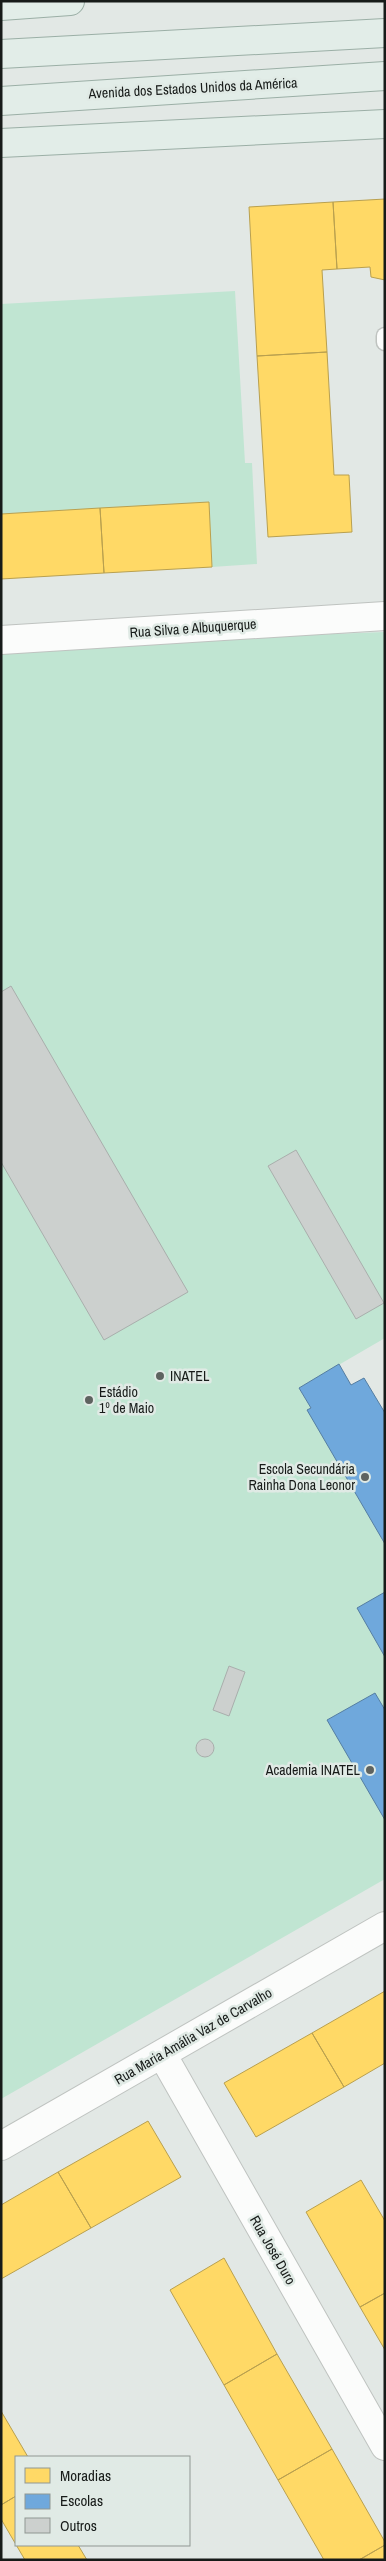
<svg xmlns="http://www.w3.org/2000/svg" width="386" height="2561" font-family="'Archivo Narrow',sans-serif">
<rect width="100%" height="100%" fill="#e2e8e5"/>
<!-- green -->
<path fill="#c0e5d2" d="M235,291l10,172h7l5,101 -45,3 -3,-65 -208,12v-210z
M385,632v706l-86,50 12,20 -3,2 77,134v335l-384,220v-1452z"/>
<!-- homes -->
<path fill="#ffd966" stroke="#b9a04f" d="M385,199v81l-14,-3 -1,-10 -33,2 -4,-67z
M333,202l4,67 -15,1 5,82 -70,4 -8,-149z
M327,352l7,123h15l3,57 -84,5 -11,-181z
M209,502l3,65 -108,6 -4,-65z
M100,508l4,65 -103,6v-65z
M385,1991v72l-41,24 -32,-54z
M312,2033l32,54 -88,50 -32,-54z
M148,2121l33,56 -90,51 -33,-56z
M58,2172l33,56 -90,51v-74z
M361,2180l24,41v72l-25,14 -54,-95z
M224,2258l53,96 -53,31 -54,-95z
M385,2293v57l-25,-43z
M277,2354l55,95 -54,31 -54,-95z
M1,2411l27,46h-12v39l-15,9z
M332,2449l53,93v3l-26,15h-35l-46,-80z
M16,2496v49h62l9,15h-62l-24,-41v-14z
M385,2545v15h-26z"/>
<!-- schools -->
<path fill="#6fa8dc" stroke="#557ea2" d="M339,1364l12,21 13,-7 21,35v131l-78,-134 4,-2 -12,-20z
M385,1592v65l-28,-49z
M375,1693l10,17v110l-58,-100z"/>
<!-- building -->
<path fill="#ccd0ce" stroke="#a9aeac" d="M11,986l177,306 -84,48 -103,-178v-170z
M296,1150l88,153 -28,16 -88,-153z
M229,1666l16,6 -16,44 -16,-6z
M196 1748a9 9 0 1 1 18 0a9 9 0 1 1-18 0Z"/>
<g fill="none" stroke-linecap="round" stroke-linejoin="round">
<defs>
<path id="lane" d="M385,336v6"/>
<path id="street" d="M1,640l384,-24
M162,2054l223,392
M1,2146l384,-220"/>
<path id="primary" d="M1,6l69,-5
M1,54l384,-21
M1,101l384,-25
M1,143l384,-19"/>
</defs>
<!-- lane casing -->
<use href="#lane" stroke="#bfc3c0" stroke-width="19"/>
<!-- street casing -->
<use href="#street" stroke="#bfc3c0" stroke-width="30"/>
<!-- primary casing -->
<use href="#primary" stroke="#9bafa6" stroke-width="30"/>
<!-- lane -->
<use href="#lane" stroke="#fbfcfb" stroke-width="16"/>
<!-- street -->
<use href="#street" stroke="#fbfcfb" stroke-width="28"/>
<!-- primary -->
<use href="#primary" stroke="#e2ede8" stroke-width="28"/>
</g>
<!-- markers -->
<g fill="#5e6360" stroke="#e0eae5" stroke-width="2">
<circle cx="160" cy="1376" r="5"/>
<circle cx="89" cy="1400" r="5"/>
<circle cx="365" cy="1477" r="5"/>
<circle cx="370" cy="1770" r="5"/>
</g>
<g text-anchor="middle" stroke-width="5" stroke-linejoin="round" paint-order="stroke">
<!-- street labels -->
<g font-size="14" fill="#171b19" stroke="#e0eae5">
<text transform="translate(193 88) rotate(-3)" y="5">Avenida dos Estados Unidos da América</text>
<text transform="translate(193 628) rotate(-4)" y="5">Rua Silva e Albuquerque</text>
<text transform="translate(193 2036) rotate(-30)" y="5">Rua Maria Amália Vaz de Carvalho</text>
<text transform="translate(273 2250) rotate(60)" y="5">Rua José Duro</text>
</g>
<!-- poi labels -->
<g font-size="14" fill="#171b19" stroke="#e0eae5" text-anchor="start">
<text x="170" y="1381">INATEL</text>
<text x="99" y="1397">Estádio<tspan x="99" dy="16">1º de Maio</tspan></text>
<text x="355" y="1474" text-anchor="end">Escola Secundária<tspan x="355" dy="16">Rainha Dona Leonor</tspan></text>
<text x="360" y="1775" text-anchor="end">Academia INATEL</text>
</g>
</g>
<!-- border -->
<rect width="386" height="2561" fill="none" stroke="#171b19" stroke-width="5"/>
<!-- legend -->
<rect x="15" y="2456" width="175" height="90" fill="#e0eae5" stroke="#909793"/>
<rect x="25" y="2468" width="25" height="15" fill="#ffd966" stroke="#909793"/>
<text x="60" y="2481" font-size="15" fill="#171b19">Moradias</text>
<rect x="25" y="2494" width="25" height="15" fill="#6fa8dc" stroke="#909793"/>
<text x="60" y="2506" font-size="15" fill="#171b19">Escolas</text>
<rect x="25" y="2518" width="25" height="15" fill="#ccd0ce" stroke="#909793"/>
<text x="60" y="2531" font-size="15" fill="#171b19">Outros</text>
</svg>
